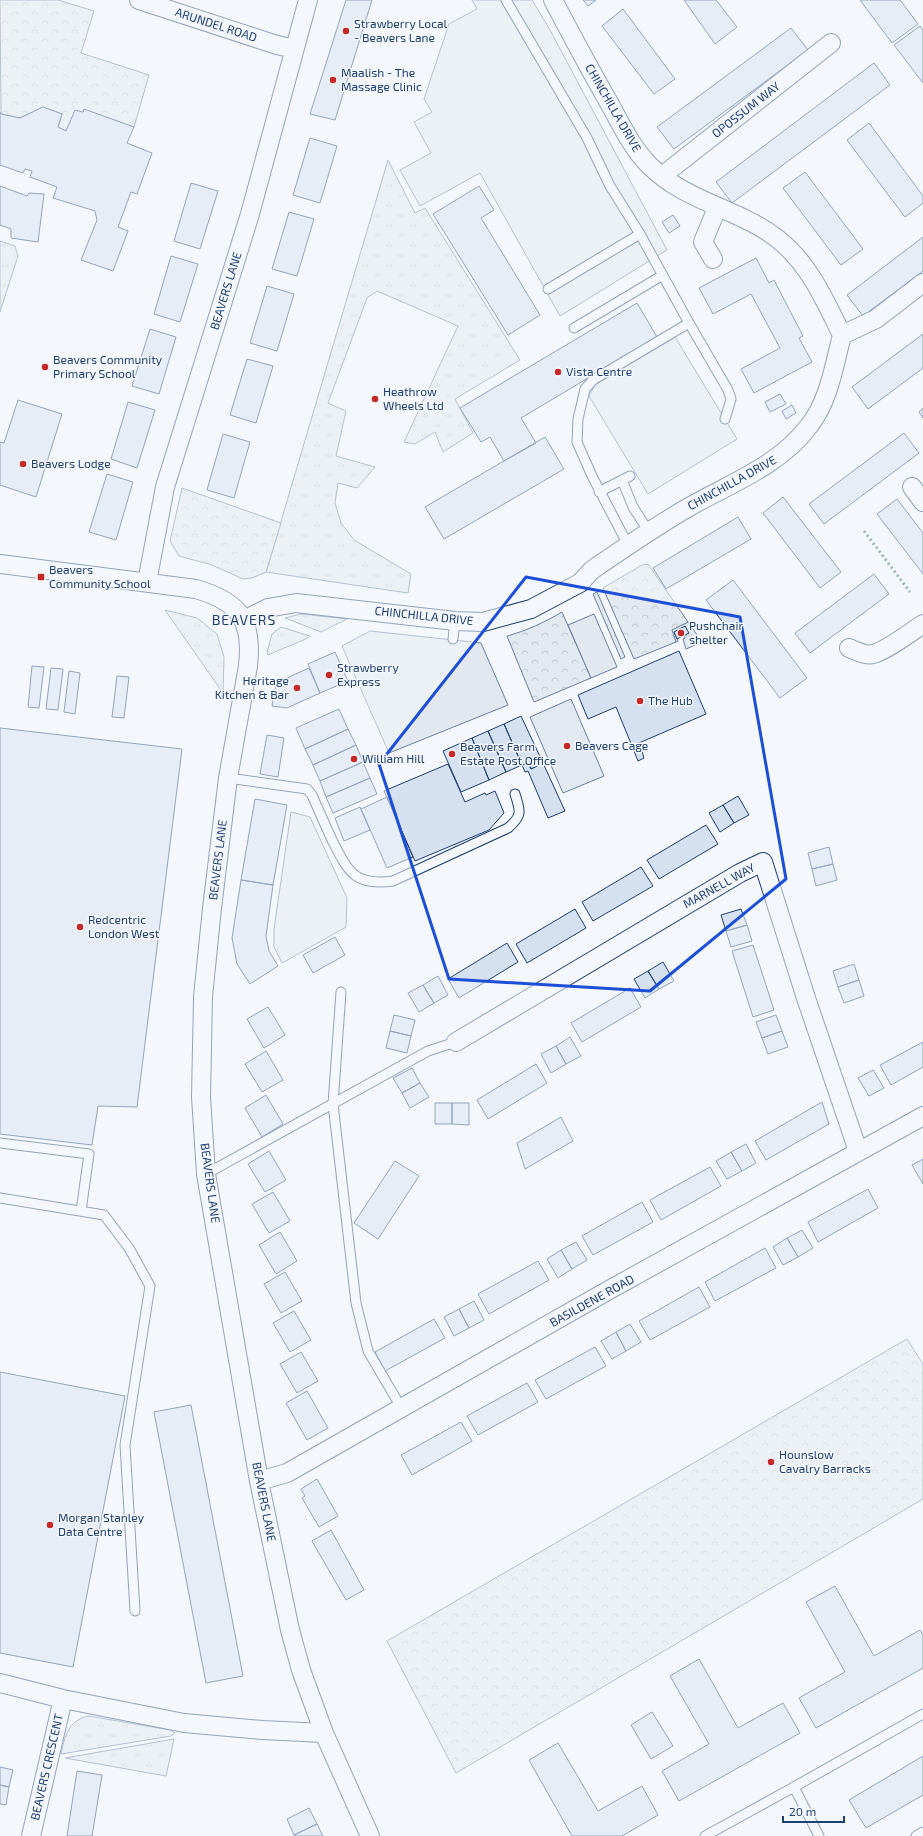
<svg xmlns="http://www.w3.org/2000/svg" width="923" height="1836" font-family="'Exo 2',sans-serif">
<defs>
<pattern id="grass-tufts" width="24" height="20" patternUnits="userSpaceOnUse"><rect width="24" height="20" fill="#e3e9f0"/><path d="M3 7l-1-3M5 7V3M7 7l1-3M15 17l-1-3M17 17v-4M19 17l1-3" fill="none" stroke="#c2c9d1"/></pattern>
<pattern id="park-crowns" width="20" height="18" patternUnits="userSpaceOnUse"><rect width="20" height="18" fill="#e3e9f0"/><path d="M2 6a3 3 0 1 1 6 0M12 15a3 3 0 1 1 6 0" fill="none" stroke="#c2c9d1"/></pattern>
</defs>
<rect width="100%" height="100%" fill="#f4f7fb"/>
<!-- grass -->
<path fill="url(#grass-tufts)" stroke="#687fa3" d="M388,160l27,53 10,-5 95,152 -65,39 18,34 -30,19 -8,-20 -20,12 -11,-2 54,-116 -81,-35 -10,7 -39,105 18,8 -10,45 39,11 -18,21 -19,-5 -3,20 6,20 13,17 57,34 -3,19 -142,-21z
M0,241l15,5 3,10 -18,56z
M597,592l28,65 -4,2 -28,-65z
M165,610l32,8 20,16 7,23 -1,36z
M301,614l46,5 -26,13 -36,-14z
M688,622l14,20 -16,7 -3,-10 2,-1 -1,-2 4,-3 -3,-6 -11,5 4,9 -2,1 -5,-12z
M281,627l29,9 -2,2 -40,17 -1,-3 5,-18z
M89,1716l81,14 5,3 -4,3 -110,18c4,-18 7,-34 28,-38z
M174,1739l-8,37 -101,-18z"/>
<!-- park -->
<path fill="url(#park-crowns)" stroke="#687fa3" d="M0,0h58l36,11 -13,42 68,22 -15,52 -51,-15 -17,19 -8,-4 4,-13 -19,-7 -23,11 -19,-4z
M182,488l99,35 -15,49 -14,6 -9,1 -31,-14 -33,-9 -9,-15z
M648,564l40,58 -16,8 4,12 -42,17 -31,-71 39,-23z
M562,612l29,66 -57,24 -27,-66c19,-5 38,-14 55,-24z
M907,1339l16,25v135l-467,274 -69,-132z"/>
<!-- pitch -->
<path fill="#e3e9f0" stroke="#687fa3" d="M571,699l33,77 -41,17 -33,-76z"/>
<!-- parking -->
<path fill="#e3e8f0" stroke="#687fa3" d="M472,0h60l18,30 117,220 -107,66 -80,-143 -60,33 -20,-36 31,-17 -17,-31 18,-10 -8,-13 25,-75 28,-15z
M675,337l62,102 -89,55 -59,-98 6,-11z
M594,614l23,53 -26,11 -23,-53z
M370,631l111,12 27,62 -119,48 -47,-107z
M291,812l19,5 37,81 -1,29 -64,36 -8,-16v-18z"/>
<!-- building -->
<path fill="#d5e0f0" stroke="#1d3f73" d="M346,0h26l-37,120 -25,-6z
M583,0h13l-8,6z
M684,0h32l21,27 -22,17z
M860,0h40l18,24 -26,19z
M623,9l52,70 -21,15 -52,-68z
M920,26l3,4v53l-29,-38z
M791,28l17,22 -134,99 -17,-22z
M874,63l16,22 -158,118 -16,-21z
M43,107l19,7 -4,13 8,4 9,-21 8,2 1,-3 50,18 -7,16 25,10 -15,41 -6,-2 -13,35 10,4 -15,40 -32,-11 16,-40 -2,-9 -42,-13 4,-11 -27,-10 2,-6 -7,-2 -2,4 -23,-8v-53l1,2 19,4z
M869,123l54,73v7l-18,14 -58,-77z
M310,138l27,8 -17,57 -27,-8z
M805,172l58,77 -22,16 -58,-77z
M191,183l27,8 -18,58 -26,-8z
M0,186l27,10 2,-3 15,1 -6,48 -27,-4v-9l-11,-4z
M479,186l15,24 -13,8 59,97 -32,20 -75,-121z
M289,212l25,7 -17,57 -25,-7z
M673,215l7,11 -11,7 -7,-11z
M923,237v34l-60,45 -16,-21z
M171,256l27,8 -18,58 -26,-8z
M756,258l13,25 5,-3 29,56 -4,2 13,24 -58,31 -13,-24 39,-21 -29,-54 -38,20 -14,-26z
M267,286l27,8 -17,57 -27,-8z
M637,303l20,34 -136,81 15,25 -32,18 -14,-24 -9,5 -21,-34z
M150,329l26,8 -17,57 -27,-8z
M923,334v34l-55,41 -16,-22z
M247,359l26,7 -17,57 -26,-8z
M780,394l6,10 -16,8 -5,-10z
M18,400l44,14 -26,83 -36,-12v-43l4,1z
M128,402l27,8 -18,58 -26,-9z
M792,405l4,8 -10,6 -4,-8z
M923,408v10l-4,-6z
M904,433l15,20 -95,71 -15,-20z
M223,434l27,8 -16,56 -27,-8z
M545,437l19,32 -120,70 -19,-32z
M107,474l26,8 -17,58 -27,-8z
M783,497l58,75 -21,16 -57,-75z
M897,499l26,34v41l-46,-60z
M738,517l13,22 -85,50 -13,-21z
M874,574l15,20 -79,59 -15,-20z
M733,580l74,98 -27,20 -74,-98z
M685,626l4,7 -12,6 -3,-7z
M679,651l27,63 -74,32 -16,-39 -28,12 -10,-24z
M335,652l13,29 -28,12 -12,-29z
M32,666l12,1 -5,41 -11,-1z
M51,668l12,1 -5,41 -12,-1z
M309,668l11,25 -33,15 -15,-2 4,-23z
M69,671l11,2 -5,41 -11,-2z
M117,676l12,1 -5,41 -12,-1z
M339,709l9,20 -43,20 -9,-21z
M521,716l22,47 -12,6 -3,-6 -6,2 -18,-41z
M504,724l18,41 -16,7 -18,-41z
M0,728l182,21 -45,358 -39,-1 -6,39 -92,-11z
M348,729l8,16 -43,20 -8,-16z
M488,731l18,41 -17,8 -17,-42z
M267,735l17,3 -6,39 -18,-3z
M472,738l17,42 -28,12 -18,-41z
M356,745l7,17 -43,19 -7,-16z
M641,748l3,10 -6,3 -4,-10z
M363,762l7,16 -44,19 -6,-16z
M528,763l3,6 12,-6 22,48 -17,7 -20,-47 -3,1 -3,-7z
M448,764l17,38 20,-9 1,2 9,-4 9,22 -15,17 -74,31 -31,-70z
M370,778l7,16 -44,19 -7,-16z
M738,796l11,19 -15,8 -11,-18z
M387,797l26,60 -26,11 -26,-59z
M255,799l32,6 -14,80 -32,-5z
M723,805l11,18 -14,9 -11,-19z
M360,807l10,23 -26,11 -9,-23z
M706,825l12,19 -59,35 -12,-19z
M829,847l4,17 -21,5 -4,-16z
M833,864l4,16 -21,6 -4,-17z
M641,867l12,19 -60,35 -11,-19z
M241,880l32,5 -7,51 3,15 9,15 -28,18 -13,-20 -5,-26z
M575,909l11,19 -59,35 -11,-19z
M741,909l6,16 -21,6 -5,-16z
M747,925l5,16 -21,6 -5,-16z
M335,937l10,18 -32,18 -10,-18z
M507,943l11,19 -59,36 -11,-19z
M753,945l21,65 -21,7 -21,-66z
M663,962l11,19 -15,8 -11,-18z
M854,964l5,16 -21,7 -5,-16z
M648,971l11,18 -14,9 -11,-19z
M438,976l10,19 -14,8 -11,-18z
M859,980l5,16 -20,7 -6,-16z
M423,985l11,18 -15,9 -11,-19z
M630,988l11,19 -59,35 -11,-19z
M268,1007l17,28 -21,13 -17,-29z
M394,1015l21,5 -4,16 -21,-5z
M776,1015l6,16 -20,7 -6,-16z
M390,1031l21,5 -4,17 -21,-5z
M782,1031l6,16 -20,7 -6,-16z
M570,1037l11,19 -15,8 -10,-18z
M923,1042v25l-32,18 -11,-20z
M556,1046l10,18 -15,9 -10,-19z
M266,1051l17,29 -21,12 -17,-28z
M536,1064l11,19 -59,36 -11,-19z
M412,1068l8,15 -18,10 -9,-15z
M873,1070l11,18 -15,8 -11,-18z
M420,1083l9,14 -19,11 -8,-15z
M266,1095l17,29 -21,13 -17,-29z
M822,1102l7,22 -63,36 -11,-19z
M435,1103h17v21h-17z
M452,1103h17v22l-17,-1z
M561,1117l12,24 -48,28 -8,-26z
M746,1144l10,19 -14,8 -11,-19z
M269,1151l17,29 -21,12 -17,-28z
M731,1152l11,19 -15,8 -11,-18z
M923,1159v25l-11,-19z
M395,1161l24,15 -41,63 -24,-16z
M710,1167l11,19 -60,34 -11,-20z
M868,1189l10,19 -60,34 -10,-20z
M273,1192l17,29 -21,12 -17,-29z
M642,1202l11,20 -60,33 -11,-19z
M802,1230l11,18 -15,9 -11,-19z
M280,1232l17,29 -21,13 -17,-29z
M787,1238l11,19 -15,8 -10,-18z
M576,1242l11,18 -15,9 -11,-19z
M765,1248l11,20 -61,33 -10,-19z
M561,1250l11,19 -14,9 -11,-19z
M538,1261l11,19 -60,34 -11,-20z
M285,1272l17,29 -21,12 -17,-29z
M699,1287l11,20 -60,33 -11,-19z
M474,1301l10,19 -15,8 -10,-19z
M459,1309l10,19 -15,8 -10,-19z
M294,1311l17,29 -21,12 -17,-29z
M434,1319l11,19 -60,33 -10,-19z
M630,1324l11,18 -15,9 -10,-19z
M616,1332l10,19 -14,8 -11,-18z
M595,1347l11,19 -60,33 -11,-19z
M301,1352l17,29 -21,12 -17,-29z
M0,1372l125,24 -52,271 -73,-14z
M527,1383l11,19 -60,33 -11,-19z
M307,1391l21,37 -21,12 -21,-37z
M191,1405l52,271 -37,7 -52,-271z
M461,1422l11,19 -60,34 -11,-20z
M317,1479l21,37 -19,11 -17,-29 3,-2 -4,-7z
M331,1530l33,60 -18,10 -34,-59z
M835,1586l39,70 46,-26 3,5v33l-107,60 -17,-30 46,-26 -39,-70z
M699,1659l39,69 45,-25 17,30 -121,68 -17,-30 47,-27 -39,-68z
M652,1712l21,34 -22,13 -20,-34z
M558,1743l40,68 44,-25 16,29 -36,21h-50l-43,-76z
M923,1756v39l-57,33 -17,-28z
M0,1767l13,3 -4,17 -9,-2z
M77,1771l25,4 -10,61h-25z
M0,1785l9,2 -3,18 -6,-1z
M309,1808l8,16 -23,11 -7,-16z
M317,1824l6,12h-28l-1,-1z"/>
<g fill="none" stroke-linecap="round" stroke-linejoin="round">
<defs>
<path id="lane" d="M506,0l81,138 23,48 30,48 49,89 39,67 3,9 -6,20
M548,289l92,-55
M574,328l89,-53
M622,480l11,27 16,25
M599,492l31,-16
M628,545l-36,-69 -15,-34 1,-23 7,-30 8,-9 96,-57
M453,639l2,-18
M228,778l79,11 5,6c7,16 14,32 21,47 16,31 22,44 60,39l115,-53c14,-12 13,-16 7,-34
M341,992l-8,112 23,199 12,48 34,58
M0,1143l89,11 -8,57
M206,1174l222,-123 28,-9
M0,1198l104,17 25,33 21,38 -25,159 10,166
M705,1836l89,-49
M819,1836l-25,-49 129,-73
M916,1836l7,-4"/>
<path id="street" d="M139,0l138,45 17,4
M662,176l169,-133
M713,259l-10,-17 14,-34
M842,335l34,-16 47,-36
M912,487l11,15
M0,564l196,25c44,13 57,31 52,77l-20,112 -16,130 -9,89 -2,100 5,77 53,307 31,149 11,40 23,63 46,103
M147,582l18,-95 85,-273 58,-214
M244,620l24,-12 28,-5 159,18 28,1 48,-13 49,-26 12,-13c32,-22 64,-44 97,-63 42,-24 90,-41 120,-81 20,-25 25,-60 33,-91 -17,-34 -32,-70 -63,-95 -38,-31 -94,-38 -130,-75 -18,-18 -29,-43 -41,-64 -19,-33 -37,-67 -55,-101
M849,648c7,3 16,8 24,6 13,-3 38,-22 50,-30
M456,1042l284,-169 23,-11 43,136 52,153
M259,1481l28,-8 322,-183 314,-174
M0,1683l63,16 121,24 78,7 62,3
M31,1836l32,-137"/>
</defs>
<!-- lane casing -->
<use href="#lane" stroke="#1d3f73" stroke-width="11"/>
<!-- street casing -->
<use href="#street" stroke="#1d3f73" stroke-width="20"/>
<!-- lane -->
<use href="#lane" stroke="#f4f7fb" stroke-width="9"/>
<!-- street -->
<use href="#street" stroke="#f4f7fb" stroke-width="18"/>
<!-- hedge -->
<path stroke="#2c6c60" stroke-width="3" stroke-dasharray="2 3" stroke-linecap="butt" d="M864,531l46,61"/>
</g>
<!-- marked area -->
<path d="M0 0H923V1836H0ZM526,577l214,40 46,262 -136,112 -201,-12 -70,-215z" fill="#f4f7fb" fill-opacity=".55" fill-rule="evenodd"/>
<path fill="none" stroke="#1d4ed8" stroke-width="3" stroke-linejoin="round" d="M526,577l214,40 46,262 -136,112 -201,-12 -70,-215z"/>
<!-- markers -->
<g fill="#c62828" stroke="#f4f7fb" stroke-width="1.5">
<circle cx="346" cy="31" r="4"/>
<circle cx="333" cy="80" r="4"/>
<circle cx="45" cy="367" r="4"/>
<circle cx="558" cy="372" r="4"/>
<circle cx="375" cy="399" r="4"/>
<circle cx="23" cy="464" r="4"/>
<rect x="37" y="573" width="8" height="8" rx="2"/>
<circle cx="681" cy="633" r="4"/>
<circle cx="329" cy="675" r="4"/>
<circle cx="297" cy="688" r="4"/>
<circle cx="640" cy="701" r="4"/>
<circle cx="567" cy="746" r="4"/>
<circle cx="452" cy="754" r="4"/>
<circle cx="354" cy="759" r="4"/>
<circle cx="80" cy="927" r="4"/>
<circle cx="771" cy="1462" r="4"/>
<circle cx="50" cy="1525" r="4"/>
</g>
<g text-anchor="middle" stroke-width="3" stroke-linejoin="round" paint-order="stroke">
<!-- poi labels -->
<g font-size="12" fill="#1d3f73" stroke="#f4f7fb" text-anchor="start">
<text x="354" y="28">Strawberry Local<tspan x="354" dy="14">- Beavers Lane</tspan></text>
<text x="341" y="77">Maalish - The<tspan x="341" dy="14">Massage Clinic</tspan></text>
<text x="53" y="364">Beavers Community<tspan x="53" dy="14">Primary School</tspan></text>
<text x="566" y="376">Vista Centre</text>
<text x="383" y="396">Heathrow<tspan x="383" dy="14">Wheels Ltd</tspan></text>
<text x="31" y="468">Beavers Lodge</text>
<text x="49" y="574">Beavers<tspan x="49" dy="14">Community School</tspan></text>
<text x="689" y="630">Pushchair<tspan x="689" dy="14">shelter</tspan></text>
<text x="337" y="672">Strawberry<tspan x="337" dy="14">Express</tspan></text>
<text x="289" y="685" text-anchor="end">Heritage<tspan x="289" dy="14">Kitchen &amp; Bar</tspan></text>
<text x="648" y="705">The Hub</text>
<text x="575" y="750">Beavers Cage</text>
<text x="460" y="751">Beavers Farm<tspan x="460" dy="14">Estate Post Office</tspan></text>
<text x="362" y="763">William Hill</text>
<text x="88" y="924">Redcentric<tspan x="88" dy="14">London West</tspan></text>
<text x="779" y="1459">Hounslow<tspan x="779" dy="14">Cavalry Barracks</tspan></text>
<text x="58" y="1522">Morgan Stanley<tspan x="58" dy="14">Data Centre</tspan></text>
</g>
<!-- street labels -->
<g font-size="12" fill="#1d3f73" stroke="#f4f7fb">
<text transform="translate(216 25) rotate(18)" y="4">ARUNDEL ROAD</text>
<text transform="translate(613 108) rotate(60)" y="4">CHINCHILLA DRIVE</text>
<text transform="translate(746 110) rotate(-38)" y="4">OPOSSUM WAY</text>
<text transform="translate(226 291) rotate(-73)" y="4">BEAVERS LANE</text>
<text transform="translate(732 483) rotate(-29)" y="4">CHINCHILLA DRIVE</text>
<text transform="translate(424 616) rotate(6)" y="4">CHINCHILLA DRIVE</text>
<text transform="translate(218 860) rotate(-83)" y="4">BEAVERS LANE</text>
<text transform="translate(719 886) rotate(-29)" y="4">MARNELL WAY</text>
<text transform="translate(210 1183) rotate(82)" y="4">BEAVERS LANE</text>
<text transform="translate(592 1301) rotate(-29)" y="4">BASILDENE ROAD</text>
<text transform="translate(264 1502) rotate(79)" y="4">BEAVERS LANE</text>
<text transform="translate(47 1767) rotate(-77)" y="4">BEAVERS CRESCENT</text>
</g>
<!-- quarter labels -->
<g font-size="14" letter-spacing="1" fill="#1d3f73" stroke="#f4f7fb">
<text x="244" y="625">BEAVERS</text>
</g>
</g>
<!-- scale -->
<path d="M783 1816v6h61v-6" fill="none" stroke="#1d3f73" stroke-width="2"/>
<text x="789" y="1816" font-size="12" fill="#1d3f73" stroke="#f4f7fb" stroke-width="3" paint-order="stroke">20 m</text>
</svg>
